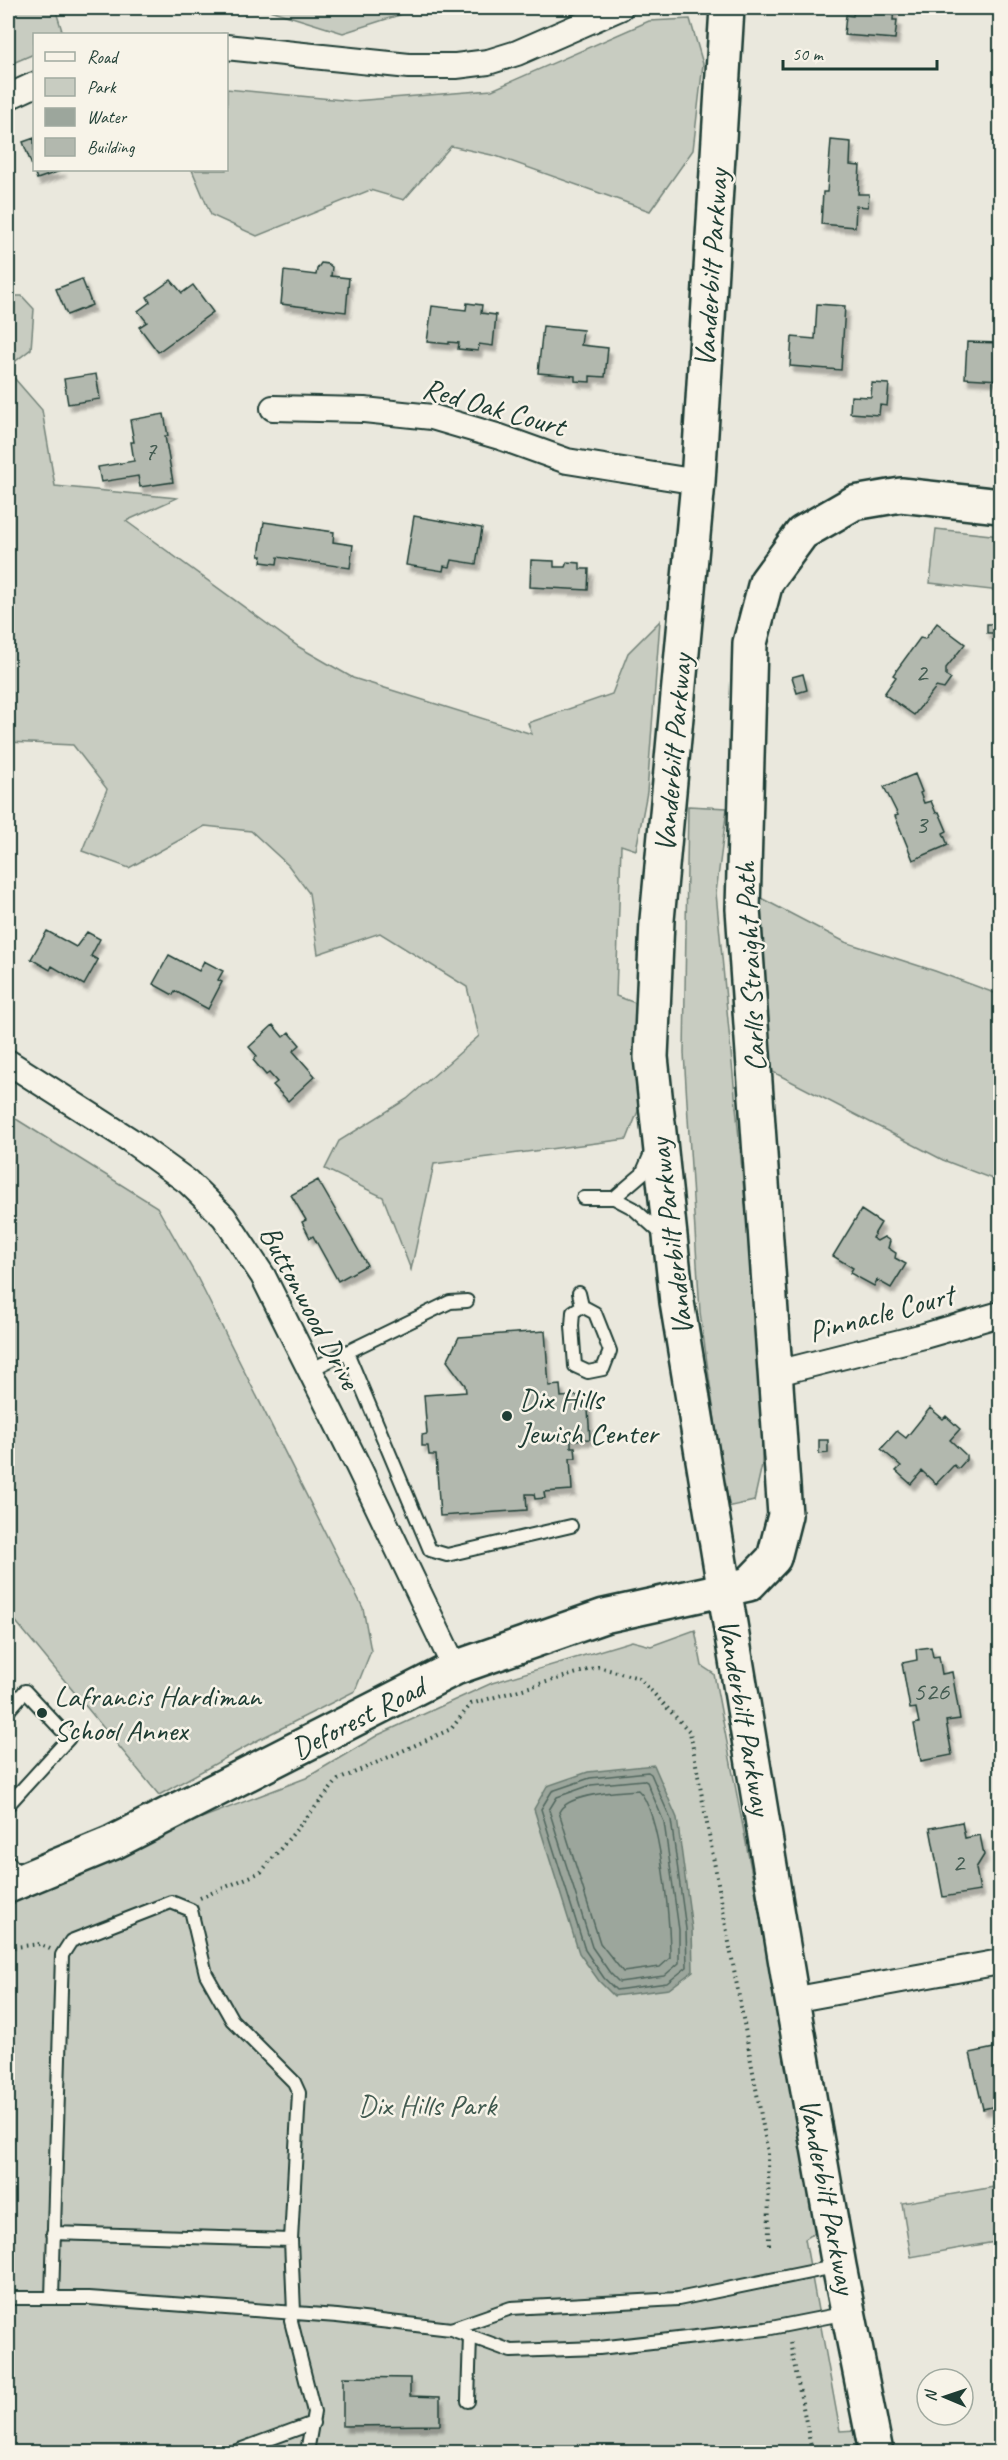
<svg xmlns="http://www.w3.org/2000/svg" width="1008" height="2460" font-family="Caveat,sans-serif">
<defs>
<filter id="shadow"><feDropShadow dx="3.5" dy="6" stdDeviation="1.5" flood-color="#0004"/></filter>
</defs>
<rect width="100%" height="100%" fill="#eae8dd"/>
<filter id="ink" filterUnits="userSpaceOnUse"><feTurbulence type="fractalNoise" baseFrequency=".0167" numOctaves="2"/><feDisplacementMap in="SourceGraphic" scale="12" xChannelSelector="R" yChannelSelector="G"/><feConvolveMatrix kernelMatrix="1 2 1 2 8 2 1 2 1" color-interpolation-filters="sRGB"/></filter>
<g filter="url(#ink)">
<!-- green -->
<path fill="#c8ccc1" stroke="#74847a" stroke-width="1.5" d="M8,8h47l8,26h-29v20l-26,11z
M263,8h158l-78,25z
M690,19l13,45 -10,86 -43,61 -154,-55 -45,-10 -47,54 -34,-10 -113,46 -46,-21 -19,-45h34l1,-81 126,12 139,-11 157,-69z
M8,296h14l12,13 -3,40 -23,18z
M8,371l34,39 13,76 122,12 -51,23 173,126 54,31 179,56 -4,-11 84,-29 16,-41 32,-32 -13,171 -11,58 -15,-5 -5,151 25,9 -3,106 -11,28 -193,25 -23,106 -28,-73 -58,-28 14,-28 68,-42 72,-63 -12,-49 -87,-54 -62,21 -9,-61 -21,-28 -37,-34 -46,-5 -76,42 -47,-17 25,-62 -34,-44 -65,-3z
M936,529l64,7v55l-70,-8z
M688,806l39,2 -11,85 45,479 1,93 -8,36 -27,6 -27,-195 -16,-259z
M757,896l88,46 90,29 65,24v187l-57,-22 -170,-88 -17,-101z
M8,1114l149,93 41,72 165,329 8,43 -16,40 -95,48 -101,56 -151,-183z
M695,1630l7,36 12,8 101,533 1,25 -11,7 35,192 16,-1 3,22h-851v-563l92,-32 206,-79 72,-43 114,-52 140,-42 19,5z
M1000,2186v55l-89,16 -9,-54z"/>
<!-- water -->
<path fill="#9ca69c" stroke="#6a7c72" stroke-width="1.5" d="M654,1765l23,53 15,111 1,42 -24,18 -55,7 -15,-15 -20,-28 -45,-144 13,-23 41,-14z"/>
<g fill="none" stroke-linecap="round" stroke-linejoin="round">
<!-- shore -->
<path stroke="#51675e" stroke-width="1.5" d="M648,1772l3,2 20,46 15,109 1,38 -20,16 -51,7 -12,-12 -19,-28 -44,-141 11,-18 38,-13z
M643,1780l4,2 17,40 15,108v33l-15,13 -45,6 -9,-9 -18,-26 -43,-137 8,-13 34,-12z
M638,1790c23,20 32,135 32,168l-10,9 -37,5 -23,-29 -41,-131c9,-19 60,-20 79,-22z"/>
</g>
<!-- building -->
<path fill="#b2b8ae" stroke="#1f3d34" stroke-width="1.5" filter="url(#shadow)" d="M854,8h40l-1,12h4l-2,19 -51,-4 2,-20 7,1z
M34,138v32h29l-26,9 -14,-37z
M831,140l20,2 -1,23 10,1 -2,28h11l-1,13 -12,-1 -1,21 -34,-3 2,-32h4z
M321,263l7,1 4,3 -1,9 18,2 -3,34 -65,-8 3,-33 32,4 1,-6z
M82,279l10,26 -25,10 -11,-26z
M171,280l11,13 11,-8 20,27 -55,40 -19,-25 8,-5 -9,-11 12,-9 -3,-5z
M467,303l15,2 -1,8 15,2 -3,31 -14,-2 -1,7 -20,-2 1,-6 -10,-1v2l-22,-2 5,-36 34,4z
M817,304l28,2 -4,64 -51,-4 2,-29 23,2z
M543,326l40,4 -2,15 27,3 -3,29 -15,-1v6l-15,-1v-5l-37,-3z
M967,342l33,1v37l-35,-2z
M96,374l4,25 -32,5 -4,-25z
M872,383l17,1 -2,22 -7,-1 -1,10 -29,-2 1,-17 20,1z
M164,414l4,22h-3l8,46 -33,5 -2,-11 -37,6 -3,-15 36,-6 -3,-19h3l-4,-22z
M414,516l68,12 -6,36 -24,-4 -2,7 -6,-1 -1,5 -37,-6z
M264,522l70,10 -1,10 20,3 -3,23 -72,-11 -1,7 -16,-2 1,-6h-3z
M531,560l23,1v6h11l2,-5 13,1v6h9l-1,21 -58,-3z
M937,623l28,21 -19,24v8l5,3 -7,10 -8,-2 -22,28 -30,-21 12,-17 -3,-2 27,-37 5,1z
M987,624h13v9h-13z
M803,674l4,16 -10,3 -5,-16z
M915,774l7,18 -2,1 4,10 7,-2 5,12 3,-1 8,19 -4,2 5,12 -35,15 -18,-44 3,-1 -14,-28z
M47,931l29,16 11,-15 13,7 -9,17 7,4 -14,25 -32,-19 -2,4 -19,-11z
M169,955l30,16 5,-10 19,10 -5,9 4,2 -14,27 -33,-18 -2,4 -20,-11z
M273,1025l10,12 6,-5 11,13 -7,6 22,25 -27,25 -15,-16 4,-3 -8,-9 -3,2 -13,-15 4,-4 -8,-9z
M318,1180l49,85 -29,16 -25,-45 -3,2 -8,-16 4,-2 -15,-25z
M861,1210l20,13 -9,15 5,3 7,-4 6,4 -2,7 8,5 -1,5 11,6 -15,24 -14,-8 -3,6 -24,-13 3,-5 -20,-12z
M545,1331l4,55 11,-1 1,12 26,-2 3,44 -19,1v7h4l1,11h-6l2,32 -28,2 1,6 -10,1 -1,-5h-8l1,16 -87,6 -4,-61h-7l-1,-9h-6v-11l5,-1 -3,-39 42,-3 -1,-7 -18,-24 12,-24z
M930,1408l13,11 3,-3 14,13 -10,11 16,15v5l-8,9 -4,-4 -18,19 -14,-13 -11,13 -15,-13 5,-5 -20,-17 16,-18 9,7z
M819,1440h9v13l-9,1z
M931,1647l2,10 6,-1 3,18 10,-2 8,47 -14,2 6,34 -31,6 -7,-37 5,-1 -3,-15 -6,1 -8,-46 15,-3 -1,-11z
M962,1822l3,16 15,-3 4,20 -8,13 4,23 -37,6 -13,-69z
M994,2048l3,15 3,-1v43l-17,4 -13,-56z
M343,2377l67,1v18l30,1v28l-97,1z"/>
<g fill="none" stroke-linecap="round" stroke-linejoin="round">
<defs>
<path id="lane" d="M652,1151l-10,23 -28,24 19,10 32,29
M583,1198h31
M579,1293l3,13 -9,6 -1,14 3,40 13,6 15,-3 7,-18 -15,-38 -13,-7
M347,1352l83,198 17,5 124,-29
M310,1370l140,-68 17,-1
M8,1711l17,-20 44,47 -61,67
M8,1861l15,18
M53,2233l238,7
M8,2298h81l248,18 114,13 60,22 88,-3 167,-19 81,-16
M52,2298l10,-343 9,-14 100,-39 20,8 15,64 26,46 62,62 5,11 -8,147 3,72
M291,2321l23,91 -7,40
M451,2329l60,-21 167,-9 161,-33
M468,2401l2,-65
M234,2452l79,-29"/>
<path id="street" d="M226,47l183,19h47l32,-4 29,-9 103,-45
M8,97l26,-12
M273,408l91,2 68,7 68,20 67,24 131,21
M8,1062l122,78 58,42 36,35 39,59 95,190 97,202
M777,1373l147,-37 76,-22
M792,2000l208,-38"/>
<path id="secondary" d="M727,8l-29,474 -41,438 -6,137 26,245 115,698 47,266 37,186
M8,1886l104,-43 343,-175 149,-52 145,-32 25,-26 11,-43 -42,-606 7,-266 16,-61 36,-49 52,-30 47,-8 99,11"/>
</defs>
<!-- lane casing -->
<use href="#lane" stroke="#1f3d34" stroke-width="16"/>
<!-- street casing -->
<use href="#street" stroke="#1f3d34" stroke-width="28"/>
<!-- secondary casing -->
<use href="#secondary" stroke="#1f3d34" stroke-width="38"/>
<!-- path -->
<path stroke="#1f3d34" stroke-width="4" stroke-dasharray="1.5 4.5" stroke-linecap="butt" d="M200,1898l61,-26 77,-92 113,-51 20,-25 127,-37 41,11 51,54 78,421 1,94
M8,1948l32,-4 10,5
M790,2343l22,109"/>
<!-- lane -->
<use href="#lane" stroke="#f7f3e8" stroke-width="12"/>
<!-- street -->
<use href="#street" stroke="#f7f3e8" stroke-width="24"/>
<!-- secondary -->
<use href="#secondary" stroke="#f7f3e8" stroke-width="33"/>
</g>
</g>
<!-- markers -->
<g fill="#1f3d34" stroke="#f7f3e8" stroke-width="2">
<circle cx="507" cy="1416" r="6"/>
<circle cx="42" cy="1713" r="6"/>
</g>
<g text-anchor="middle" stroke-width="5" stroke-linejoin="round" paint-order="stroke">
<!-- number labels -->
<g font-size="27" fill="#445c52">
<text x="150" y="460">7</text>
<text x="921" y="681">2</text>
<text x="921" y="833">3</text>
<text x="931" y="1700">526</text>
<text x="958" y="1871">2</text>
</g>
<!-- street labels -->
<g font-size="30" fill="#1f3d34" stroke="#f7f3e8">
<text transform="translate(711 268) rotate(-86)" y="10">Vanderbilt Parkway</text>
<text transform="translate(494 407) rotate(16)" y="10">Red Oak Court</text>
<text transform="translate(673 753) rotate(-85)" y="10">Vanderbilt Parkway</text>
<text transform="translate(750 967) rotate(-93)" y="10">Carlls Straight Path</text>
<text transform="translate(671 1237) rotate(-97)" y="10">Vanderbilt Parkway</text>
<text transform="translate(310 1307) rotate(62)" y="10">Buttonwood Drive</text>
<text transform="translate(881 1313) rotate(-15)" y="10">Pinnacle Court</text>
<text transform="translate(745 1717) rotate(80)" y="10">Vanderbilt Parkway</text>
<text transform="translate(358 1718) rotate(-27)" y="10">Deforest Road</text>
<text transform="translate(828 2196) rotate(79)" y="10">Vanderbilt Parkway</text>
</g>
<!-- poi labels -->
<g font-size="30" fill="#1f3d34" stroke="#f7f3e8" text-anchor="start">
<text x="519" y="1409">Dix Hills<tspan x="519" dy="34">Jewish Center</tspan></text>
<text x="54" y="1706">Lafrancis Hardiman<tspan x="54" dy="34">School Annex</tspan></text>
</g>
<!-- park labels -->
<g font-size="30" fill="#415a50" stroke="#f7f3e8">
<text x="427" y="2115">Dix Hills Park</text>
</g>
</g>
<!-- margin -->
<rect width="1008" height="2460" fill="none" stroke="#f7f3e8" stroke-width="30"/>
<rect x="15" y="15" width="978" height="2430" fill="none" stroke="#1f3d34" stroke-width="2" filter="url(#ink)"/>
<!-- legend -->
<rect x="33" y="33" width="195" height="138" fill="#f7f3e8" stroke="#a1aaa0" stroke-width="1.5"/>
<rect x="45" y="52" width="30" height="9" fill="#f7f3e8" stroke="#a1aaa0" stroke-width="1.5"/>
<text x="87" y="63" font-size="18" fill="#1f3d34">Road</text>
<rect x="45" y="78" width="30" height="18" fill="#c8ccc1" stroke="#a1aaa0" stroke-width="1.5"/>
<text x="87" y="93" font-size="18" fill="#1f3d34">Park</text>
<rect x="45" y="108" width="30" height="18" fill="#9ca69c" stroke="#a1aaa0" stroke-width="1.5"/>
<text x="87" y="123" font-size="18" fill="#1f3d34">Water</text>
<rect x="45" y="138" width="30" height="18" fill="#b2b8ae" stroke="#a1aaa0" stroke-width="1.5"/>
<text x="87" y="153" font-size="18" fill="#1f3d34">Building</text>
<!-- north arrow -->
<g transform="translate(945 2397) rotate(272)"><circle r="28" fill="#f7f3e8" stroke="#a1aaa0" stroke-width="1.5"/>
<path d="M0-4.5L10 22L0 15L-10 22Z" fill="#1f3d34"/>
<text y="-9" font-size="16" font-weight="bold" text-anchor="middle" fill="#1f3d34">N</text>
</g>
<!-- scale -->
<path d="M783 60v9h154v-9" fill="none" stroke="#1f3d34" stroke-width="3"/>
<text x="792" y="60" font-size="18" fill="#1f3d34" stroke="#f7f3e8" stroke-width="4.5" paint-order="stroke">50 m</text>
</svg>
